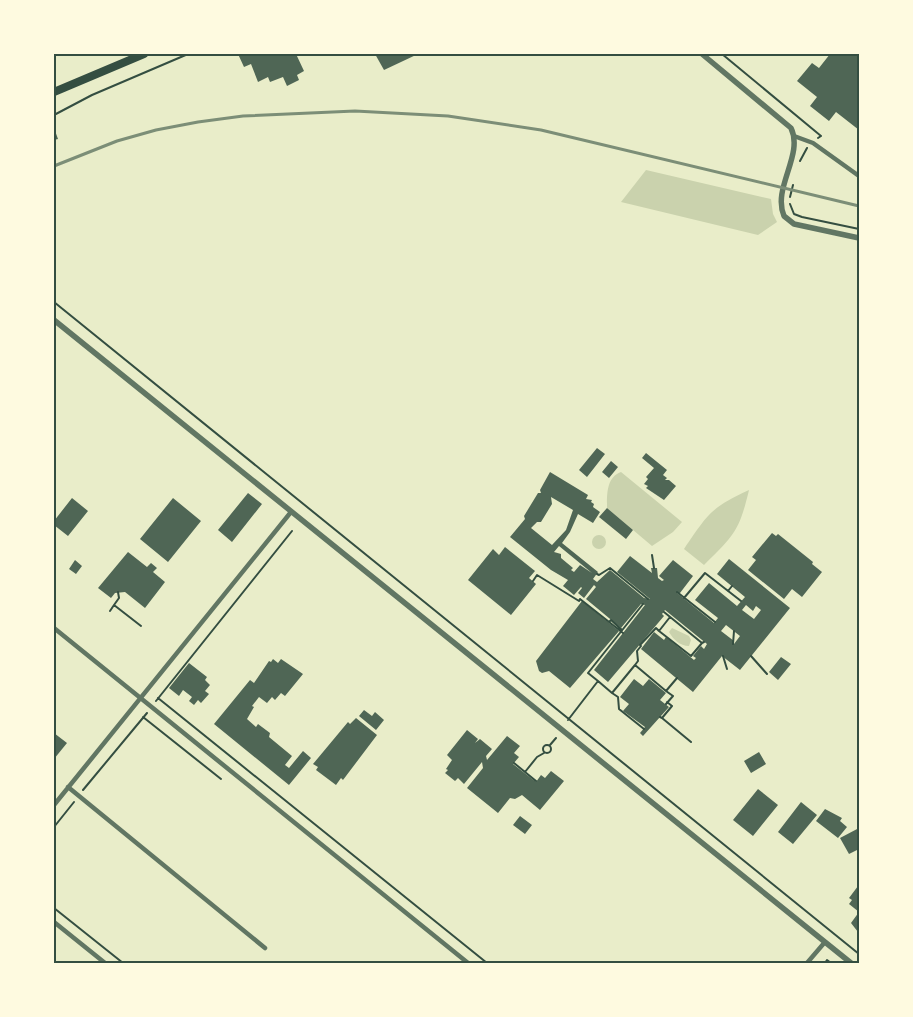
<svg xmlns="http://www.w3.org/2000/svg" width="913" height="1017" font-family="Helvetica,sans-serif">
<rect width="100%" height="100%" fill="#e9edc9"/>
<!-- green -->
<path fill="#cad2ad" d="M646,170l125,29 2,15 4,8 -19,13 -137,-33z
M621,472l61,50 -9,10 -21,14 -45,-38c0,-12 -1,-31 14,-36z
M749,490c-10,42 -15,45 -45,75l-20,-16c24,-35 26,-41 65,-59z
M592 542a7 7 0 1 1 14 0a7 7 0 1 1-14 0Z
M672,628l17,8 2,4 -2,6c-9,0 -16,-7 -20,-14z"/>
<!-- building -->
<path fill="#4f6655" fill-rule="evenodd" d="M238,54h58l8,17 -7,4 2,5 -12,6 -4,-9 -13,5 -2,-5 -10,5 -7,-18 -7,3z
M375,54h43l-34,16z
M830,54h29v76l-23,-18 -7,9 -19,-15 7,-9 -20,-16 15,-18 7,5z
M54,128l4,11 -4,1z
M597,448l8,6 -18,23 -8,-7z
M646,453l21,17 -4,5 4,3 -2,2h4l7,6 -12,14 -18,-12 2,-2 -4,-2 4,-5 -2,-2 8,-9 -12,-10z
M611,461l7,6 -9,11 -7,-6z
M550,472l38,23 -2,4 6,1 -1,2 3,2 -1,3 7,5 -7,11 -15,-9 -8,18 -8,11 36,29 -5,7 4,3 13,-12 34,28 6,1 -33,-27 13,-16 22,17 -1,-5h6l1,10 4,3 2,-1 -5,-4 14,-16 20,16 -13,17h-3l37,30 4,-5 -23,-18 14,-17 28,23 8,-9 -28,-23 12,-15 61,49 -50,62 -18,-14 -29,36 -52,-43 13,-17 10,8 2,-3 28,23 2,-2 -3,-2 8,-10 3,3 3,-5 -42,-34 -3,4 2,2 -56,66 -14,-12 51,-65 -4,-1 -20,24 -35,-29 10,-12 -2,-2 -10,13 -6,-5 4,-5 -1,-1 -7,8 -11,-9 5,-6 -17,-10 -41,-33 15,-18 -1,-3 14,-23h3l-1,-3zM551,497l22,13 -7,20 -14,15 -21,-17 6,-6h4l11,-18zM559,546l33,27 -12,-8 -6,7 -3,-2 2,-2 -12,-10v-4l-7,-2zM746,605l7,6 3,-5 5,4 -7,9 -12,-9zM726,625l14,11 -6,8v-3l-13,-10z
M248,493l14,11 -30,38 -14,-12z
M72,498l16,13 -20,25 -14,-11v-4z
M173,498l28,23 -33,41 -28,-23z
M607,508l26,22 -7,9 -27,-22z
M772,533l4,3 2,-2 35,28 -1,2 10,8 -20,25 -10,-8 -8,10 -36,-29 8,-10 -4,-3z
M505,547l30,24 -6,7 7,6 -25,31 -43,-35 25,-31 6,6z
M128,552l19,15 4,-4 6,5 -4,4 12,10 -20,26 -20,-16 -10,1 -4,5 -13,-10z
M75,560l7,6 -6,8 -7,-5z
M582,601l37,30 -49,57 -21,-17 -7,2 -3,-2 -3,-10z
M781,657l10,7 -13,16 -9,-8z
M273,659l5,4 3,-4 22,15 -18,22 -4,-3 -6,7 -3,-3 -5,6 -8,-6 -7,9 2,1 -7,12 9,8 2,-3 12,9 -1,4 23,19 -7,9 4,3 14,-17 8,7 -22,27 -75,-61 36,-44 4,3 15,-22 2,1z
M189,663l18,14 -2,3 5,5 -5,6 4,3 -8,9 -3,-3 -4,5 -5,-4 3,-4 -9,-7 -4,6 -10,-8z
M634,679l9,7 6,-7 17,14 -6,7 9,7 -26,29 -3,-3 5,-6 -22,-16 6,-7 -9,-7z
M364,710l8,6 3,-4 9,8 -8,10 -17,-14z
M356,718l21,17 -34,45 -2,-2 -5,7 -20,-15 2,-3 -5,-3 35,-42 2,2z
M467,730l11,9 -3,4 5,-4 12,10 -6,7 1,4 20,-24 13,10 -6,7 5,4 -6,7 23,18 5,-7 4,3 6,-7 13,10 -24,29 -18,-15 -7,4 -5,-1 -12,15 -31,-25 16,-20 -1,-6 -18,22 -6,-6 -3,3 -10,-8 3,-3 -2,-1 6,-9 -5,-5z
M54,733l13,10 -13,16z
M759,752l7,12 -15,9 -7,-12z
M758,789l20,16 -25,31 -20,-16z
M801,802l16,13 -24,29 -15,-12z
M825,809l17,9 -2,3 7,6 -9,11 -22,-17z
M520,816l12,9 -7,9 -12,-9z
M859,828v21l-10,5 -9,-16z
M858,886l1,1v44l-1,1 -7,-9 8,-11 -10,-8 3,-4 -3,-2z"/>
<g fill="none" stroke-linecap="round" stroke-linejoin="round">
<!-- path -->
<path stroke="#344e41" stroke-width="2" d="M722,54l99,82 -3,2
M54,115l38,-20 96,-41
M800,161l7,-13
M790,197l3,-12
M790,204l4,10 8,3 57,12
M54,302l805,652
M652,555l2,13
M597,574l2,1 11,-7 38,31
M533,581l4,-6 42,26 1,-2 43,34
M728,591l4,-5
M677,592l38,30
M684,598l21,-25 36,28
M114,605l5,-7 -1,-6
M110,611l4,-6 27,21
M664,612l38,31 2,-1
M670,617l-11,14 32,25 11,-13
M609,622l2,-2 11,10
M733,644l1,-13
M640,645l16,-17 3,3
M723,656l4,13
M751,656l16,18
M635,665l3,-4 -1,-10 4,-5
M598,681l-10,-8 55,-69
M612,693l6,4 1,12 25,20
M158,698l329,265
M156,701l136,-170
M666,704l7,-8 -7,-5
M143,717l78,62
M660,717l2,1 10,-12 -5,-4
M662,718l29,24
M568,720l30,-39 14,12 23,-28 31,26 11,-13
M550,745l6,-7
M543 749a4 4 0 1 1 8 0a4 4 0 1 1-8 0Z
M514,763l22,18
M525,772l12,-15 7,-4
M83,790l64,-77
M54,827l20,-25
M54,908l69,55
M825,963l2,-3 4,3"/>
<!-- minor -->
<path stroke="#617663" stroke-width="4.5" d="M794,136l19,7 46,33
M54,628l414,335
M68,787l197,161
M54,805l237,-293
M54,922l51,41
M807,963l18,-21"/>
<!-- tertiary -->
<path stroke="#617663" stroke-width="5.5" d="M702,54l89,74c13,27 -19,60 -7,88l10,8 65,14
M54,320l797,643"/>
<!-- trunk -->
<path stroke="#344e41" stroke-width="8" d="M54,92l90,-38"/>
<!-- rail -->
<path stroke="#7c8e77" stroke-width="3" d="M54,166l63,-25 39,-11 42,-8 45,-6 112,-5 93,5 93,14 318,76"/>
</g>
<!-- border -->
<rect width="913" height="1017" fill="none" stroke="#fefae0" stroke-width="110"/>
<rect x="55" y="55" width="803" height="907" fill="none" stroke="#344e41" stroke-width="2"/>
</svg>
